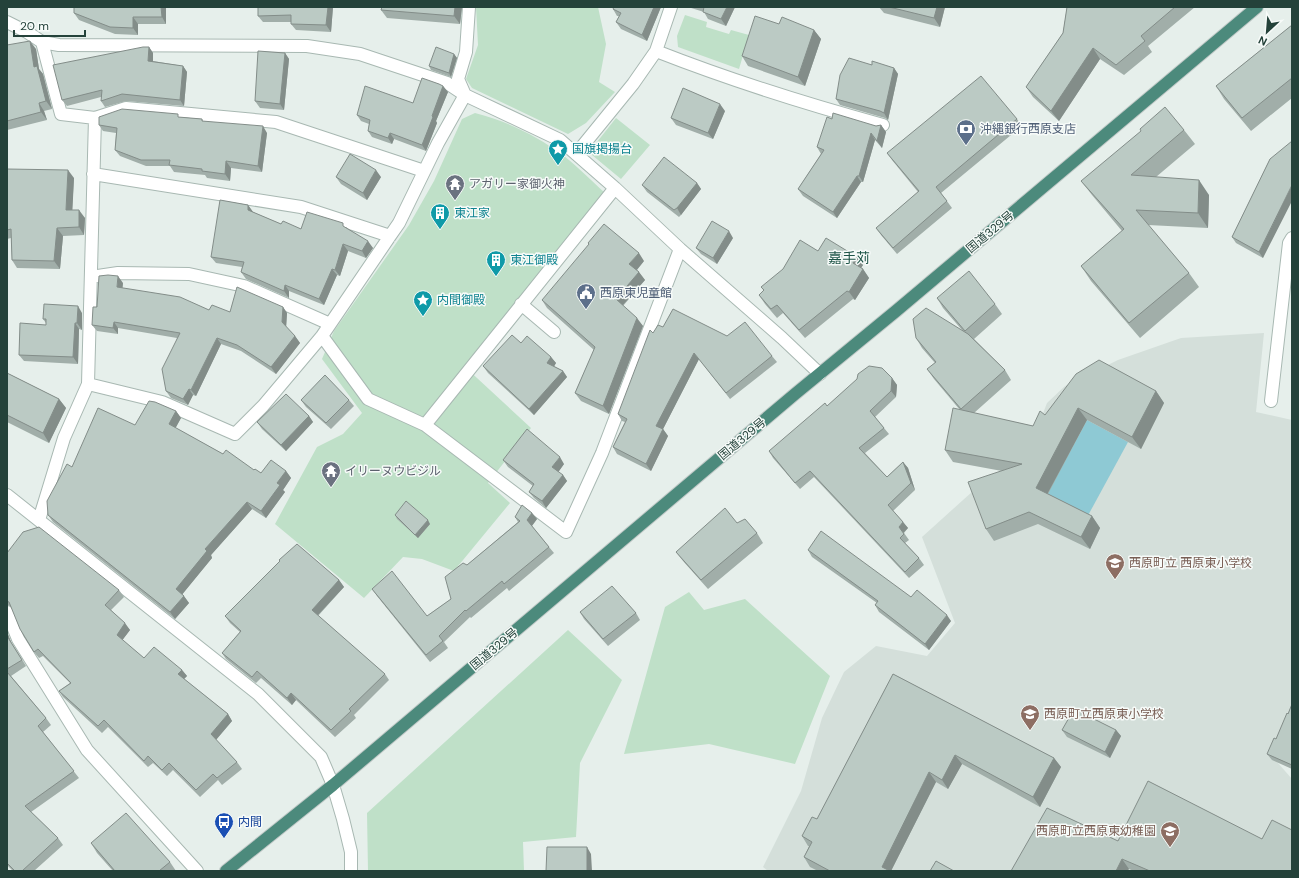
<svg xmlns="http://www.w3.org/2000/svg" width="1299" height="878" font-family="'DM Sans','Noto Sans JP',sans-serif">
<rect width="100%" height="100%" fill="#e6efeb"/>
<!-- built -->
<path fill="#d4dfda" d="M1264,333l-8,79 36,8v287l-21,48 21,24v92h-524l-5,-4 38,-76 21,-73 22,-46 32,-26 51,10 28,-33 -33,-86 51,-46 46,-15 28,-73 18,-17 53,-26 63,-22z"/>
<!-- green -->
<path fill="#bfe0c8" d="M476,7h122l8,37 -7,38 16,10 -29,31 -18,11 -96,-46 -6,-9 12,-34z
M685,15l22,7 -1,5 23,7 2,-4 18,5 -10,34 -61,-22 -1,-11z
M475,113c32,8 62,23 89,43 14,11 28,25 41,37l-141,173 67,62 -43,55 22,20 -56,68 -32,-12 -19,-2 -39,41 -89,-74 42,-77 26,-13 19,-21 -40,-54 12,-28 75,-106 25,-44 28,-62z
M616,118l34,27 -29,34 -29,-24 5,-13z
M689,592l15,18 41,-11 85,77 -35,88 -86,-20 -85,10 41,-147z
M568,630l54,50 -42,83 -4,74 -53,5 1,29h-156l-1,-58z"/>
<!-- water -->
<path fill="#8ec9d4" d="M1087,420l41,22 -43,79 -41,-21z"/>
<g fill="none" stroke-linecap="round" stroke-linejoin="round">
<defs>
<path id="minor" d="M7,22l20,10 15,10 17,3 248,1 53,8 87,29 18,12
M42,42l19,72 34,4 -7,266
M656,51c74,29 150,53 227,74
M465,95l-7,-16 8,-27 3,-45
M95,118l31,-10 150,14 148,49
M576,154l57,-70 23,-33 15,-44
M93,174l208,33 89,29
M91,277l27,-4 71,1 55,12 86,38
M521,304l33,28
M322,336l46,63 57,26 190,-237
M1271,401l18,-158 3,-5
M425,425l141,107 36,-79 78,-204
M7,495l251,199 63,63 12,28 10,34 8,33v19
M39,520l25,-82 24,-54 74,18 73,32 28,-28 59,-70 68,-100 9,-13 39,-80 27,-48 95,45 55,48 65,61 102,89 38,36
M7,612l11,27 69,111 110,121"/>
<path id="trunk" d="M226,871l107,-86 462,-391 101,-83 361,-304"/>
</defs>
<!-- minor casing -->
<use href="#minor" stroke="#a8b8b2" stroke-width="14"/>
<!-- trunk casing -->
<use href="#trunk" stroke="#c2cac8" stroke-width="14"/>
<!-- minor -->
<use href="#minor" stroke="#fff" stroke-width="12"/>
<!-- trunk -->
<use href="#trunk" stroke="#4c8a7c" stroke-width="12"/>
</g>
<!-- wall -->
<path fill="#a1aea9" d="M166,7v17h-28v11l-23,-1 -36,-14 -5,-7z
M258,7h75l-2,25 -35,-2 -5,-6v-2h-28l-5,-6z
M382,7h80l-2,17 -73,-6 -6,-8z
M661,7l-14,34 -26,-12 -5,-7 3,-6h-2l-4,-7z
M688,7h47l-9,19 -18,-7 -4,-7z
M879,7h66l-5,20 -56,-14z
M1067,7h128l-47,39 4,6 -28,23 -24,-16 -41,62 -26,-24 -7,-10 37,-54z
M779,24l35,6 7,9 -16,47 -57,-20 -6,-10z
M1292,25v73l-41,33 -27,-32 -8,-13z
M7,45l29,4 3,20 4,5 9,35 -8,2 3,9 -40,10z
M149,47l4,6v8l30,5 4,6 -3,34 -58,-5 -21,6 -4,-6v-4l-34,9 -5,-6z
M285,53l4,6 -5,51 -24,-2 -5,-7z
M454,54l3,4 -6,19 -20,-7 -2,-4z
M872,65l22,3 4,6 -10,46 -3,-2 -45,-13 -4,-6z
M443,86l5,6 -12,29 1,2 -11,28 -32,-12 -2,5 -20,-7 -4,-6 1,-7 -8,-3 -4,-6 56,-12z
M725,111l-12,28 -37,-14 -5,-7z
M180,117l22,2 1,2 64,12 -5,39 -31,-4 -1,13 -23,-3 -2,-3 -31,-3 -4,-6h-24l-26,-10 -5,-6 1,-17 -13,-2 -4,-6z
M832,119l44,7 5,-1 5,7 -4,16 -7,-8 -12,42h-2l-24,36 -34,-22 -5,-7 23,-35 -4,-7z
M1017,119l5,7 -81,67 11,15 -55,46 -16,-19 -5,-7 42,-36 -26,-32 -5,-7z
M1184,130l11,14 -39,33 53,18 -1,33 -60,-3 41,48 10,14 -59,51 -49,-57 -10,-15 41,-35 -30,-36 -11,-14z
M1270,159l-7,99 -27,-15 -4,-6z
M7,169l67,9 -2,32 13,8 -1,17 -21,1 -3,33 -43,-1 -5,-8 -1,-22 -4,1z
M336,177h45l-14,23 -26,-16z
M697,183l4,6 -20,26 -2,2 -32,-25 -5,-7z
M248,205l5,7 28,12 20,5 45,-2 27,21 -7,10 -18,-7 -8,25 -3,-1 -13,30 -35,-14v7l-43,-19 -5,-7 1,-5 -26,-4 -5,-6z
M733,238l-16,26 -16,-10 -5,-6z
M818,251l39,6 6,8 -2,3 2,1 6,9 -14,22 -2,-1 -48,39 -22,-25 -6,5 -12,-14 -6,-9 5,-4 -3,-4z
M644,261l-7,9 8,10 -22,26 20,20 -34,88 -28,-13 -6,-8 19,-43 -47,-42 -5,-8z
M123,283l-1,5 87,22 21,2 53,-5 4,6 -1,14 9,9 5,7 -24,31 -35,-23 -20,-7 -25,52 -3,-1 -5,10 -17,-7 -5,-7 11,-53 -59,-10v6l-21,-3 -5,-6 5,-18z
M937,298l58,6 7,10 -28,25 31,31 6,10 -37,33 59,13 12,-11 111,-24 8,12 -23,46 -54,-29 -39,74 44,22 8,12 -10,21 -52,-25 -44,17 -8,-12 16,-58 -49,-9 -8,-12 15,-40 -26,-31 -7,-10 8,-6 -13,-15 -6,-10 46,-8 -19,-22z
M82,313v17l-3,-1 -1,35 -54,-3 -5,-6 27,-30v-2l-3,-4z
M663,327l64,9 45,20 5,6 -47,37 -31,-40 -36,70 5,7 -17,35 -34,-17 -4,-7 12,-25 -3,-1 -4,-7 35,-81z
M521,343l30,14 5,6 -2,3 9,5 4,6 -33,38 -46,-42 -5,-7z
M7,373l52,26 7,9 -17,35 -42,-21z
M892,378l5,7 -1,12 -21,20 9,11 5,6 -24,19 22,24 16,-15 5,6 7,22 -22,21 10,11 5,6 -4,5 5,7 -4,3 14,15 5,7 -15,13 -95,-101 -14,12 -27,-31 -4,-7z
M301,400h48l5,6 -23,23 -25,-22z
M176,411l5,7 -6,10 48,26 31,16 7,3 25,-2 5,7 -8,12 2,2 -19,26 -14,-9 -41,46 1,3 -30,36 7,9 -14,16 -122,-97 -5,-7 24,-48 63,-42z
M309,416l4,6 -27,29 -24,-22 -5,-7z
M503,460l61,4 -6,8 5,3 4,6 -21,27 -12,-10 -5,-6 4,-6 -25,-19z
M532,513l5,6 -5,7 17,21 5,6 -45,38 -2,-3 -36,30 -1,-1 -26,25 4,6 -18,14 -53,-66 -5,-7 55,27 24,-17 16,-34 51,-43 -3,-5z
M395,515l35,9 -12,14 -21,-19z
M737,523l20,10 6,10 -55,46 -25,-28 -7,-9z
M808,550l103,47 40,24 -22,29 -50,-38 -4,-7 2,-2 -65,-46z
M7,553l112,37 5,7 -13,13 19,20 -8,10 22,18 38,12 5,6 -3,3 44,35 4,7 -16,19 21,22 5,7 -20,16 -4,-5 -18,17 -27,-27 -6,6 -14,-13 -5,4 -40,-40 -6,6 -39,-36 -4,-6 11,-8 -27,-27 -4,2 -5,-6 -23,-45 -3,-2h-1z
M339,580l5,7 -26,29 67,58 4,6 -35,35 2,3 -21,19 -39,-37 -4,5 -31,-27 -5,5 -30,-24 -4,-6 18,-21 -10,-9 -5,-7z
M580,612l56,1 4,7 -32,26 -24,-27z
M7,632l4,10 15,24 -15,10 35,42 5,7 -8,7 36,46 -48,34 27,26 5,7 -29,26h-21l-6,-6z
M893,674l161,84 7,9 -21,40 -78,-43 -14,25 -12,-7 -45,89h-73l-8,-4 -6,-10 5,-11h-1l-6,-10 15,-17z
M1292,704v65l-20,-9 -5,-6 9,-15 12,-25z
M1062,730h54l5,6 -11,22 -43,-21z
M1118,841l174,30h-158l-5,-2 -2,2h-116z
M91,843l79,19 6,9h-63l-16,-18z"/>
<!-- shaded-wall -->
<path fill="#838d89" d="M161,7h5v17l-4,-7z
M328,7h5l-2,25 -5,-7z
M455,7h7l-2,17 -6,-8z
M654,7h7l-14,34 -5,-6z
M727,7h8l-9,19 -5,-7z
M937,7h8l-5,20 -6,-9z
M133,17l5,7v11l-5,-7z
M814,30l7,9 -16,47 -7,-9z
M30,41l6,8 3,20 4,5 9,35 -6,-8 -12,-34z
M149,47l4,6v14l-5,-6z
M1093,48l7,11 -41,62 -8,-10z
M285,53l4,6 -5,51 -4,-6z
M454,54l3,4 -6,19 -2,-4z
M183,66l4,6 -3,34 -4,-6z
M894,68l4,6 -10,46 -4,-7z
M443,86l5,6 -12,29 1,2 -11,28 -4,-6 10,-29z
M39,103l5,8 3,9 -6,-8z
M720,104l5,7 -12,28 -5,-6z
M881,125l5,7 -4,16 -5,-7z
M263,126l4,7 -5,39 -4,-6z
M390,133l4,6 -2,5 -4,-6z
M871,133l4,7 -12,42 -4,-6z
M226,161l5,7 -1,13 -5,-7z
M68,170l6,8 -2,40 -6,-8z
M376,170l5,7 -14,23 -4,-7z
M857,176l4,6 -24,36 -4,-6z
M1199,180l10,15 -1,33 -10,-15z
M697,183l4,6 -20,26 -4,-7z
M1292,185v16l-29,57 -4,-6z
M248,205l5,7 -5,-2z
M79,210l6,8 -1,17 -5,-8z
M57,228l6,8 -3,33 -6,-8z
M729,231l4,7 -16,26 -4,-6z
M368,241l5,7 -7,10 -4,-7z
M343,244l5,7 -8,25 -5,-6z
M639,253l5,8 -9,11 -6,-8z
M857,257l6,8 -4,6 -6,-8z
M332,269l5,6 -13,30 -5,-6z
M863,269l6,9 -14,22 -6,-8z
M639,272l6,8 -24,27 -5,-8z
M118,276l5,7 -1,10 -5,-6z
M285,285l4,6v7l-5,-7z
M78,306l4,7v17l-5,-7z
M283,307l4,6 -1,16 -4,-7z
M637,318l6,8 -34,88 -6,-8z
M114,322l4,6v6l-5,-6z
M75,323l4,6 -1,35 -5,-7z
M295,336l5,7 -24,31 -5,-7z
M217,338l4,6 -25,52 -5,-6z
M694,353l5,6 -38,74 -5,-7z
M551,357l5,6 -4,7 -5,-7z
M563,371l4,6 -33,38 -5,-6z
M892,378l5,7 -1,12 -5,-6z
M189,389l4,6 -5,10 -5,-6z
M1156,391l8,12 -23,46 -9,-12z
M59,399l7,9 -17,35 -6,-10z
M1078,408l9,12 -43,80 -8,-12z
M176,411l5,7 -7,13 -5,-7z
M309,416l4,6 -27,29 -5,-6z
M663,429l5,7 -17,35 -5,-7z
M560,457l4,7 -7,10 -5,-7z
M903,462l5,6 7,22 -4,-7z
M286,471l5,7 -8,12 2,2 -19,26 -5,-7 16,-28z
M563,475l4,6 -21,27 -4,-7z
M247,502l5,7 -41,46 1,3 -31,38 -5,-7 29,-40z
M532,513l5,6 -6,8 -4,-7z
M1092,516l8,12 -10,21 -9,-12z
M428,520l2,4 -12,14 -3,-3z
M903,522l5,6 -5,5 -4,-6z
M339,580l5,7 -28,30 -4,-7z
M184,596l5,7 -14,16 -5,-7z
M947,615l4,6 -22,29 -4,-6z
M125,623l5,7 -9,12 -4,-7z
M7,632l4,10 15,24 -19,-30z
M182,670l5,6 -4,4 -5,-6z
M291,693l5,7 -4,5 -5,-7z
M228,714l4,7 -17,20 -4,-7z
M1116,730l5,6 -11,22 -5,-6z
M955,755l7,9 -14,25 -6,-9z
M1054,758l7,9 -21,40 -7,-10z
M929,772l7,10 -45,89h-6l-3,-4z
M587,847l4,7 1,17h-5z
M1122,859l7,10 -2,2h-11z"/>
<!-- building -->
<path fill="#bbcac4" stroke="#838d89" d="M74,7h87l1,10h-29v11l-23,-1 -36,-14z
M258,7h70l-2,18 -35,-1v-9l-33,1z
M382,7h73l-1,9 -73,-6z
M614,7h40l-12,28 -26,-13 5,-9 -8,-4z
M704,7h23l-6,12 -18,-7z
M889,7h48l-3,11z
M1067,7h108l-34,29 4,5 -29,24 -23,-17 -42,63 -25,-24 37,-54z
M755,16l24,8 3,-7 32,13 -16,47 -56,-21z
M1292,25v53l-50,40 -26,-32z
M30,41l4,26 3,-1 9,35 -7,2 2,9 -34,9v-76z
M143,47h6l-1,14 35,5 -3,34 -58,-6 -21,7 1,-11 -40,10 -9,-35z
M436,47l18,7 -5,19 -20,-7z
M258,51l27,2 -5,51 -25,-3z
M849,58l23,7v-4l22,7 -10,45 -4,-2 -44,-12 4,-24z
M981,76l36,43 -81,68 11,14 -54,47 -17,-20 43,-37 -32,-38z
M422,78l17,6 4,2 -11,30 1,1 -11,28 -32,-12 -2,5 -20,-7 2,-11 -13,-5 8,-29 48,17z
M683,88l37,16 -12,29 -37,-15z
M1165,107l19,23 -53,45 68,5 -1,33 -62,-3 53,63 -60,50 -48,-57 43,-37 -43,-48 60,-50 -1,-2z
M122,109l56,5v3l24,2v2l61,5 -5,40 -32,-5 -1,13 -23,-3v-2l-33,-4 1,-5h-29l-26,-10 2,-22 -18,-3v-8z
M833,113l43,13 5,-1 -4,16 -6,-8 -12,43h-2l-24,36 -35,-23 26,-39 -7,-3 10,-30 5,2z
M1292,141v44l-33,67 -27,-15 38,-78z
M350,154l26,16 -13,23 -27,-16z
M664,157l33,26 -20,25 -3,2 -32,-25z
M7,169l61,1 -2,40h13v17l-22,1 -3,33 -42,-1 -1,-31 -4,1z
M220,200l28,5v5l33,14 2,-3 18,8 6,-17 36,11v3l25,15 -6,10 -19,-7 -8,26 -3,-1 -13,30 -34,-14 -1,6 -43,-19 3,-10 -33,-5z
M712,221l17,10 -16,27 -17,-10z
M604,224l35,29 -10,11 10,8 -23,27 21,19 -34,88 -28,-13 20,-46 -53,-47 47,-56 -1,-1z
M826,238l31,19 -4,6 10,6 -14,23 -2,-1 -48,39 -22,-25 -6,4 -12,-14 5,-5 -3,-3 22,-18 17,-29 18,11z
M969,271l26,33 -30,27 -28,-33z
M108,275l10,1 -1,11 63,10 29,13 3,-5 18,7 7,-25 46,20 -1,15 13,14 -24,31 -34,-22 -20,-7 -26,52 -2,-1 -6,10 -17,-8 -4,-22 18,-36 -66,-11 -1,6 -21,-3 1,-18h4l2,-31z
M44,304l34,2 -1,17h-2l-2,34 -54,-2 1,-32 26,2v-6h-3z
M926,308l42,26 37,36 -44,39 -34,-40 9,-7 -20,-24 -3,-19z
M673,309l54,27 18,-14 27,34 -46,37 -32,-40 -38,73 7,3 -17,35 -33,-17 14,-28 -9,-5 32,-84 3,3 5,-8 5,2z
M512,335l9,8 6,-7 24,21 -4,6 16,8 -34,38 -46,-43z
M1099,360l57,31 -24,46 -54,-29 -42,80 56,28 -11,21 -52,-25 -43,17 -18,-47 54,-18 -77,-14 8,-42 80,18 7,-15 5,4 31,-41z
M869,366l13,2 10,10 -1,13 -21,20 14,17 -25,20 28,29 16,-15 8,21 -23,22 15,17 -4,5 5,7 -4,4 19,20 -14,14 -95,-101 -15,12 -26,-32 56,-48 2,3 30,-27 1,-5z
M7,373l52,26 -16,34 -36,-18z
M325,375l24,25 -23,23 -25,-23z
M286,394l23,22 -28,29 -24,-23z
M149,401l6,1 21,9 -7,13 54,30 3,-4 28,20 1,-1 6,4 10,-13 15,11 -9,12 3,2 -19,26 -14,-9 -42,47 2,2 -31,38 8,7 -14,16 -122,-97 -1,-14 20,-37 5,3 26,-59 37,17z
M527,429l33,28 -8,10 11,8 -21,26 -13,-9 5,-8 -31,-24z
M406,501l22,19 -13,15 -20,-20z
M522,505l10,8 -5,7 22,27 -45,37 -2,-3 -36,30 -1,-1 -26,26 4,5 -17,14 -54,-66 20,-18 35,45 24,-17 -6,-22 18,-14 4,2 53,-44 -5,-4z
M725,508l12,15 8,-4 12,14 -56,47 -25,-28z
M39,527l80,63 -14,15 20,18 -8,12 27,23 10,-11 28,23 -4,4 50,40 -17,20 26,28 -20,16 -4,-4 -17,16 -27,-27 -7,7 -14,-14 -4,5 -40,-41 -6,6 -39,-35 12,-8 -33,-34 -4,3 -14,-23 -11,-27 -2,-1v-48l16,-21z
M821,531l90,66 6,-7 30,25 -22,29 -50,-39 3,-4 -70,-51z
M297,544l42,36 -27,30 73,64 -36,35 2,2 -20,19 -40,-37 -4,5 -30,-27 -5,6 -30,-24 19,-22 -16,-15 55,-55 -1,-1z
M612,586l24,27 -33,26 -23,-27z
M7,636l15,24 -15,9z
M7,672l39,46 -8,8 36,45 -49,35 33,32 -36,33h-7l-8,-8z
M893,674l161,84 -21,39 -78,-42 -13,25 -13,-8 -47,95 8,4h-60l-26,-14 8,-15 -10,-6 10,-19 5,2z
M1292,704v61l-25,-11 7,-16 2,1 11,-26 1,1z
M1074,709l42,21 -11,22 -43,-22z
M1148,781l114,58 10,-19 20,10v21l-1,1h1v19h-142l-28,-12 -6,12h-105l36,-63 71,33z
M126,813l44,49 -11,9h-44l-24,-28z
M547,847h40v24h-41z
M936,861l18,10h-24z"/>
<!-- icons -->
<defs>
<symbol id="bank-pin" viewBox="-11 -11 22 30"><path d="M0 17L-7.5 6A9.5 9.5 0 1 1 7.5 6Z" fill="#5c6f8a" stroke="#f7fbf9"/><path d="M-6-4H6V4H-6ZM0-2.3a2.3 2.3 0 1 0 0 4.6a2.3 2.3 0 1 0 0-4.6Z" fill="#fff"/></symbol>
<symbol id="sight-pin" viewBox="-11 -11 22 30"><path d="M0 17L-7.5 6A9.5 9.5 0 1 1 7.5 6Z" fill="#0f9aa8" stroke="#f7fbf9"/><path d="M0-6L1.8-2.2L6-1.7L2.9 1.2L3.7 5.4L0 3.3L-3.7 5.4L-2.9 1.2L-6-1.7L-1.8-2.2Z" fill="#fff"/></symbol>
<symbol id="temple-pin" viewBox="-11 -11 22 30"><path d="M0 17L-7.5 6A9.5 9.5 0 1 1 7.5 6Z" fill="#6b7280" stroke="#f7fbf9"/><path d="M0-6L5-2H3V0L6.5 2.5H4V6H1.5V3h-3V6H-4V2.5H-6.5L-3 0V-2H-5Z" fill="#fff"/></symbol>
<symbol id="building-pin" viewBox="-11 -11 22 30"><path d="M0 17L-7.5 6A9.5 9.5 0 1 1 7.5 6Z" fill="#0f9aa8" stroke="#f7fbf9"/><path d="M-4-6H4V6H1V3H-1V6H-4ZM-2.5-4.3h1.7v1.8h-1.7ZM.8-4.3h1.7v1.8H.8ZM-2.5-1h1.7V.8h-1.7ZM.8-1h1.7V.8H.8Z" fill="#fff"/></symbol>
<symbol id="civic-pin" viewBox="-11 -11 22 30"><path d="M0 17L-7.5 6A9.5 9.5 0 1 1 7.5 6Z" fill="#5c6f8a" stroke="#f7fbf9"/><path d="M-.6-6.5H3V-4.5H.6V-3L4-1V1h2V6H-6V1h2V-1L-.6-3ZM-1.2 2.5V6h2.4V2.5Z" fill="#fff"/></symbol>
<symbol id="school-pin" viewBox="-11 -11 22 30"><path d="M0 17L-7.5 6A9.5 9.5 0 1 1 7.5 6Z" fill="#8d6e63" stroke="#f7fbf9"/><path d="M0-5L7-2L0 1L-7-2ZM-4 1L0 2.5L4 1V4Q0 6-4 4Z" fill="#fff"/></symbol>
<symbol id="bus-pin" viewBox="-11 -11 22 30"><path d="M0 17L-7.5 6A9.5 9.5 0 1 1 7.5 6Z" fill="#1a4fb4" stroke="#f7fbf9"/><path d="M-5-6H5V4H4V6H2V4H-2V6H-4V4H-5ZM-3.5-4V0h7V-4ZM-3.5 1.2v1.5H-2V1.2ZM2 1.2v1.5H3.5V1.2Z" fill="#fff"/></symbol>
</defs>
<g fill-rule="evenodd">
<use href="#bank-pin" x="955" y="118" width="22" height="30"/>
<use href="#sight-pin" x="547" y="138" width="22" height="30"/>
<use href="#temple-pin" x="444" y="173" width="22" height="30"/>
<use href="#building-pin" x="429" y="202" width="22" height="30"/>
<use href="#building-pin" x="485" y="249" width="22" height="30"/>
<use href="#civic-pin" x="575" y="282" width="22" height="30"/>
<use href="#sight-pin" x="412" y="289" width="22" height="30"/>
<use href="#temple-pin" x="320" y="460" width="22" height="30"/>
<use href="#school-pin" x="1104" y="552" width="22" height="30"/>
<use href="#school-pin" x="1019" y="703" width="22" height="30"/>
<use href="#bus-pin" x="213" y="811" width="22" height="30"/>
<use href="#school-pin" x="1159" y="820" width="22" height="30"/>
</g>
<g text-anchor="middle" stroke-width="3" stroke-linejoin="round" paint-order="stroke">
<!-- service labels -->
<g font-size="12" fill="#4e5e75" stroke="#f7fbf9" text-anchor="start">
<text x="980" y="133">沖縄銀行西原支店</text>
<text x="600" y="297">西原東児童館</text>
</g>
<!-- culture labels -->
<g font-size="12" fill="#0d838f" stroke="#f7fbf9" text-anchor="start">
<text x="572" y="153">国旗掲揚台</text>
<text x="454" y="217">東江家</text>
<text x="510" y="264">東江御殿</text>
<text x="437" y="304">内間御殿</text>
</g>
<!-- worship labels -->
<g font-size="12" fill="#5b616d" stroke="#f7fbf9" text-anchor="start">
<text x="469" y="188">アガリー家御火神</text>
<text x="345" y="475">イリーヌウビジル</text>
</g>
<!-- street labels -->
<g font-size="12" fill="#24423a" stroke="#f7fbf9">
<text transform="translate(990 232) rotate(-40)" y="4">国道329号</text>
<text transform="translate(742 439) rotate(-40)" y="4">国道329号</text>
<text transform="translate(494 649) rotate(-40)" y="4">国道329号</text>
</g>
<!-- education labels -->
<g font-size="12" fill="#785e54" stroke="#f7fbf9" text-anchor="start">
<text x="1129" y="567">西原町立 西原東小学校</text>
<text x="1044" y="718">西原町立西原東小学校</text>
<text x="1156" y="835" text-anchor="end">西原町立西原東幼稚園</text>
</g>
<!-- transit labels -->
<g font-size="12" fill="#164399" stroke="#f7fbf9" text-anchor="start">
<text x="238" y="826">内間</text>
</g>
<!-- quarter labels -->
<g font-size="14" fill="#1f5548" stroke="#f7fbf9">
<text x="849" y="263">嘉手苅</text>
</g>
</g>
<!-- border -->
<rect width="1299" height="878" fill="none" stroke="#24423a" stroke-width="16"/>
<!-- north arrow -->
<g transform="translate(1267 32) rotate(206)" stroke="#f7fbf9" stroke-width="3" paint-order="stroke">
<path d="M0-3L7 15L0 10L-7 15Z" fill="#24423a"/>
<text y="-6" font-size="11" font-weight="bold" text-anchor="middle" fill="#24423a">N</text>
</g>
<!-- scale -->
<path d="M14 30v6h71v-6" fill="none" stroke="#24423a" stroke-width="2"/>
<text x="20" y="30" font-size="12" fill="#24423a" stroke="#f7fbf9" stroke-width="3" paint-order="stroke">20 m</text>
</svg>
